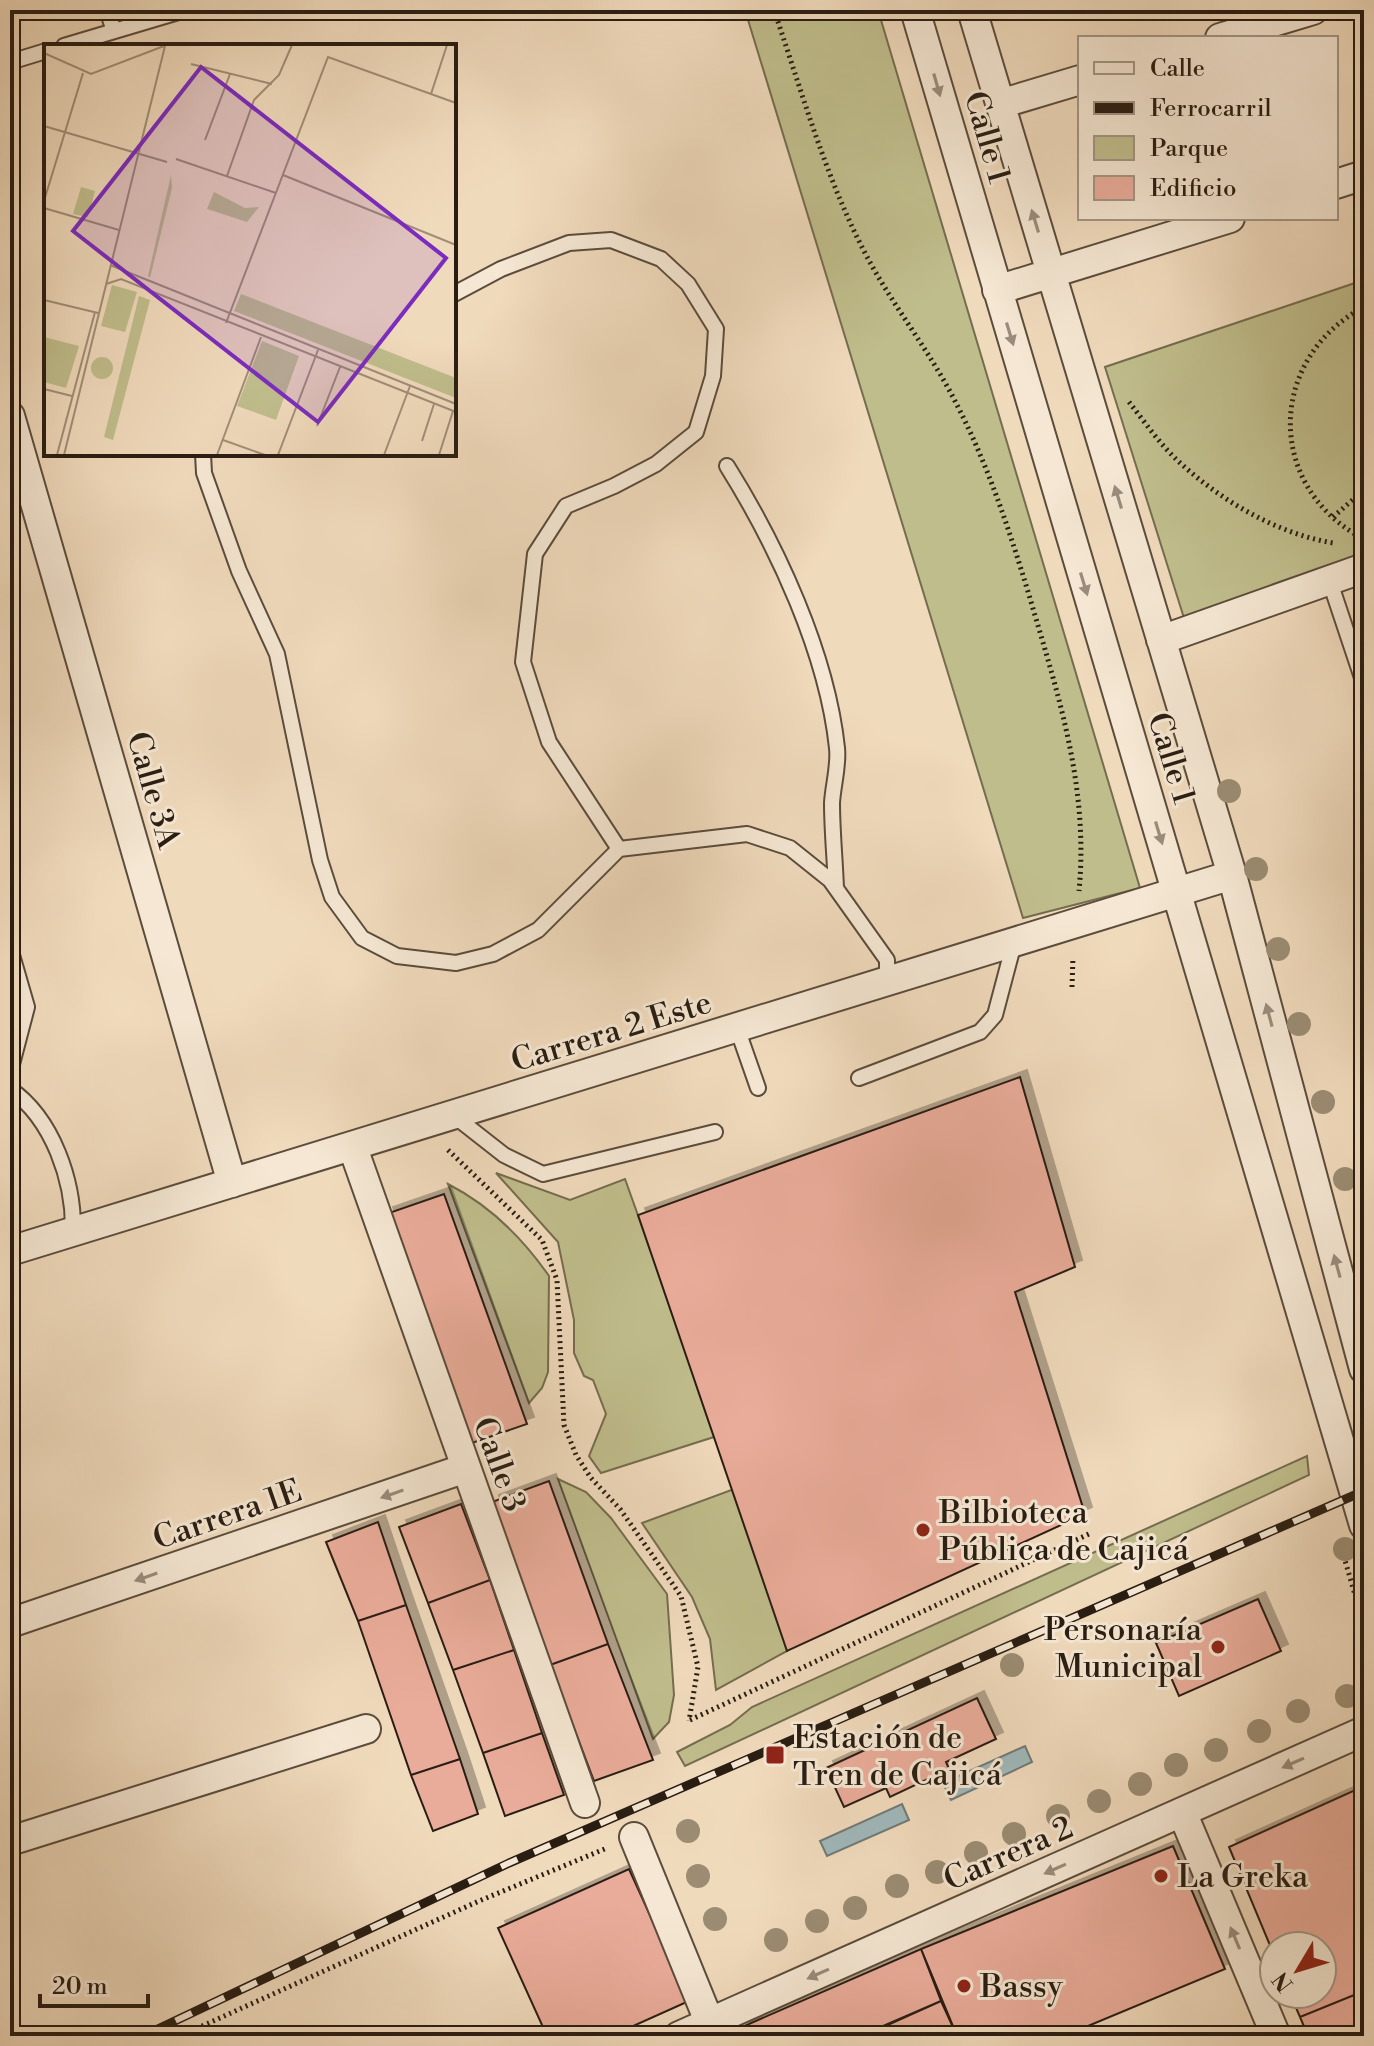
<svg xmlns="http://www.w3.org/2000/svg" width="1374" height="2046" font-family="'Libre Bodoni',serif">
<defs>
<filter id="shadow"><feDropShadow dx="7" dy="-7" stdDeviation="0" flood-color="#0004"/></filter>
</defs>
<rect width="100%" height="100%" fill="#f0dabc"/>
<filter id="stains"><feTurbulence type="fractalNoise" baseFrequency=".0025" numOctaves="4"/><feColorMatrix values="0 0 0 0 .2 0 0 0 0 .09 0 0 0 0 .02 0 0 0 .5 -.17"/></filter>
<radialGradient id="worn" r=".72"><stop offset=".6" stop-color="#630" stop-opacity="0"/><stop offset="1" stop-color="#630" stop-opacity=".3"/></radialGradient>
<!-- green -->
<path fill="#c0bd8c" stroke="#746d4f" stroke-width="2" d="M745,10h133l262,878 -117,30z
M1364,280v282l-180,56 -79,-251z
M496,1173l74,27 55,-21 92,257 -116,37 -12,-17 17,-42 -13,-34 -9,-4 -10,-23v-33l-16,-78z
M448,1184c41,21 74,53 101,92l-1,96 -6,16 -13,15z
M1307,1456l2,19 -624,291 -8,-14 53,-27 22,-18z
M558,1479l28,13 25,26 56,76 7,101 -5,27 -16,17z
M734,1489l53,162 -71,39 -6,-51 -18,-42 -50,-74z"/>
<!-- water -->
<path fill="#9fb8bb" stroke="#707a77" stroke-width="2" d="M1025,1746l7,16 -81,38 -8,-17z
M902,1804l7,16 -82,36 -7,-15z"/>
<!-- building -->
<path fill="#eaac9a" stroke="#291d12" stroke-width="2" filter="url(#shadow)" d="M1020,1077l55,190 -60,25 70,222 -298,137 -149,-436z
M444,1194l83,230 -58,20 -83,-230z
M549,1481l59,163 -58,21 -58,-163z
M461,1504l29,76 -62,23 -29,-76z
M378,1522l28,83 -48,16 -32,-79z
M490,1580l24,70 -61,20 -25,-67z
M1258,1599l23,52 -102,45 -23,-53z
M406,1605l54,154 -49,16 -53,-154z
M608,1644l45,116 -59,21 -44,-116z
M514,1650l28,83 -59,20 -30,-83z
M977,1698l19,41 -50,23 3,7 -59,28 -4,-9 -42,19 -18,-39z
M542,1733l22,62 -59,21 -22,-63z
M460,1759l18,55 -45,17 -22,-56z
M1362,1787l2,204 -64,26 -10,-23h32v-48h-48v9l-45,-108z
M1173,1846l52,123 -161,67h-107l-36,-87z
M629,1869l60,132 -78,35h-64l-49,-108z
M921,1949l20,52 -81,35h-114l-4,-9z
M1364,1991v45h-56l-8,-19z
M941,2001l16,35h-83l-2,-4z"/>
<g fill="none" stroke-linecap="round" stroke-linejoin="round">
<defs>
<path id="lane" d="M107,10l7,21
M64,46l121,-36
M10,62l36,-11
M454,294l47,-25 68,-26 42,-3 50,19 27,25 28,45 -3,47 -17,56 -40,32 -42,22 -48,20 -31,48 -12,108 26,80 70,107
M203,454l1,19 35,98 38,83 43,206 12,37 30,41 35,18 59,7 37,-9 45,-24 81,-81 128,-15 43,14 40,32 57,80v22
M727,466c50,80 100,187 110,282 2,18 -4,37 -5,55 0,28 3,57 4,85
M1329,579l35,105
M10,948l17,59 -17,65
M737,1028l21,60
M859,1078l121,-46 15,-17 19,-72
M10,1089c43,30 64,92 63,143
M453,1115l51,40 39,19 172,-42"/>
<path id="street" d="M915,10l449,1515
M972,10l260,865 132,494
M1220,38l93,-28
M1000,104l80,-24
M1336,184l28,-9
M997,290l233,-72
M10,416l222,767
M1161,640l203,-72
M353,1148l232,655
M10,1251l1222,-376
M10,1623l456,-155
M1182,1812l94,224
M634,1837l81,199
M10,1841l356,-112
M679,2036l685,-305"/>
</defs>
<!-- lane casing -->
<use href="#lane" stroke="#5b4c3c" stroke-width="18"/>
<!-- street casing -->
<use href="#street" stroke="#5b4c3c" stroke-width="32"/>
<!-- path -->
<path stroke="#291d12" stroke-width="5" stroke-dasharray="2 4" stroke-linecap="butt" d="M774,10c28,82 51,166 91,243 27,52 65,98 91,150 32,62 53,126 73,192 29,99 60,192 50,296
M878,10l4,11
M1129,402c15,19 30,41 48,58 43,40 98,73 156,83
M1333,517l31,-27
M1360,537c-96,-54 -91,-180 4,-230
M1072,987l1,-30
M448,1150l94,90 15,40 7,145 12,30 15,23 29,31 61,87 17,71 -9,54
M1342,1550l22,76
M690,1720l401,-187
M180,2036l299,-135 128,-53
M626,2036l21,-10"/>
<!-- lane -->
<use href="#lane" stroke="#f5e7d3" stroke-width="14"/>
<!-- street -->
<use href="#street" stroke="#f5e7d3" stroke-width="28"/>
<defs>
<path id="rail" d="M143,2036l366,-173 855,-372"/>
</defs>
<!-- rail casing -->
<use href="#rail" stroke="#291d12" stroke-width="9"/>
<!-- rail -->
<use href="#rail" stroke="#f5e7d3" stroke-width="6" stroke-dasharray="18" stroke-linecap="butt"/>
</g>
<!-- trees -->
<g fill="#9b8c73">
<circle cx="1229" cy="791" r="12"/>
<circle cx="1256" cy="869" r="12"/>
<circle cx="1278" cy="949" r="12"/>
<circle cx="1299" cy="1024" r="12"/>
<circle cx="1323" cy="1102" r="12"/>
<circle cx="1345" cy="1179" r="12"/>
<circle cx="1345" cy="1549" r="12"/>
<circle cx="1012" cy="1665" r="12"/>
<circle cx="1347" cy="1696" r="12"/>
<circle cx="1298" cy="1711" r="12"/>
<circle cx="1259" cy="1731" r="12"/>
<circle cx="1216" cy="1750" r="12"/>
<circle cx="1176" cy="1765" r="12"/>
<circle cx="1140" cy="1784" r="12"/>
<circle cx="1099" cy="1801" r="12"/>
<circle cx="1058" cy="1816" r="12"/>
<circle cx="688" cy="1831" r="12"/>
<circle cx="1014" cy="1834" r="12"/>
<circle cx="976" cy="1853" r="12"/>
<circle cx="937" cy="1872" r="12"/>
<circle cx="698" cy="1876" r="12"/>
<circle cx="897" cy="1886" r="12"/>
<circle cx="855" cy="1908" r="12"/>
<circle cx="715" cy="1919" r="12"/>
<circle cx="817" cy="1921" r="12"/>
<circle cx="776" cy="1940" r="12"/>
</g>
<!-- one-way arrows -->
<defs><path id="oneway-solid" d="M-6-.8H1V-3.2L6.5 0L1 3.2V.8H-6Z" transform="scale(2)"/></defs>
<g fill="#998c7c">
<use href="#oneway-solid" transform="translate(937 85) rotate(74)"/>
<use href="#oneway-solid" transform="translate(1035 221) rotate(-107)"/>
<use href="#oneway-solid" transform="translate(1010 334) rotate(73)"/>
<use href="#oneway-solid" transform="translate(1118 497) rotate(-107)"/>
<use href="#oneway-solid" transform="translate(1084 584) rotate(73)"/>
<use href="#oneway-solid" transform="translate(1159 833) rotate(73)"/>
<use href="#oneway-solid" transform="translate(1269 1015) rotate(-105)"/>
<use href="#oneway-solid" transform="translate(1337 1266) rotate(-105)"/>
<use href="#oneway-solid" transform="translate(392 1494) rotate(161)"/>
<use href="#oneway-solid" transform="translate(146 1577) rotate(161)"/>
<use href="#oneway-solid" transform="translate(1293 1763) rotate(156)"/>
<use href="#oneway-solid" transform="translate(1055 1869) rotate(156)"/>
<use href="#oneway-solid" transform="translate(1235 1938) rotate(-113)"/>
<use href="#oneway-solid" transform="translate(818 1974) rotate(156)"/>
</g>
<!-- markers -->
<g fill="#8f2418" stroke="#f5e7d3" stroke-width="3">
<circle cx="923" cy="1530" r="8"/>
<circle cx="1218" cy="1647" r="8"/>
<rect x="765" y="1745" width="20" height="20" rx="4"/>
<circle cx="1161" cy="1876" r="8"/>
<circle cx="964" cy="1986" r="8"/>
</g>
<g text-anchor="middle" stroke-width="6" stroke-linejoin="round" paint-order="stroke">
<!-- street labels -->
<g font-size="32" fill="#291d12" stroke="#f5e7d3">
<text transform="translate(988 137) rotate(74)" y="11">Calle 1</text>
<text transform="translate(1172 758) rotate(73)" y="11">Calle 1</text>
<text transform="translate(154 790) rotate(74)" y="11">Calle 3A</text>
<text transform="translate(611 1031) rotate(-17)" y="11">Carrera 2 Este</text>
<text transform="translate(500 1464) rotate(70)" y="11">Calle 3</text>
<text transform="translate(227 1514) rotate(-19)" y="11">Carrera 1E</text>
<text transform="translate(1008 1853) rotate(-24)" y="11">Carrera 2</text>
</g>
<!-- poi labels -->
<g font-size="32" fill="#291d12" stroke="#f5e7d3" text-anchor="start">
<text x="939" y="1523">Bilbioteca<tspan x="939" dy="37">Pública de Cajicá</tspan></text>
<text x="1202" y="1640" text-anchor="end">Personaría<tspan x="1202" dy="37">Municipal</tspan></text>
<text x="793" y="1748">Estación de<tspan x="793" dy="37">Tren de Cajicá</tspan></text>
<text x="1177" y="1887">La Greka</text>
<text x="980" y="1997">Bassy</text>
</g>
</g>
<!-- overview -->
<g transform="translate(44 44)">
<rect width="412" height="412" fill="#f0dabc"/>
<path d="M127,131l1,13 -22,90 -2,-2zM37,143l14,4 -7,26 -15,-3zM170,148l31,16 14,-1 -12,15 -40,-13zM68,241l25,7 -12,40 -24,-6zM197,250l215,84v20l-222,-87zM95,252l11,4 -37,140 -9,-3zM0,293l35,9 -13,42 -22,-6zM218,297l37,15 -23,64 -39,-14zM47 324a11 11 0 1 1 22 0a11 11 0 1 1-22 0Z" fill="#c0bd8c"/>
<path fill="none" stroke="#a08e78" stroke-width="2" d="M0,9l47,21 73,-28M147,20l81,20M387,50l16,-49M0,82l123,36M161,96l25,-66M132,115l100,34M239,131l173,70M183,132l27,-76 25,-25 13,-30M0,157l39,-128M0,164l75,22M66,221l346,139M62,240l15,-5 335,133M0,256l54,13M182,279l102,-266 128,46M0,345l28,7M273,382l23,-59M179,396l42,15M378,397l12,-37M13,411l38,-143M20,411l101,-409M173,411l44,-118M234,411l40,-105M340,411l26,-69M395,411l14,-44"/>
<path fill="#7b2cbf" fill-opacity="0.15" stroke="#7b2cbf" stroke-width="4" d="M157,23l245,191 -128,164 -245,-191z"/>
<rect width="412" height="412" fill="none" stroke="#291d12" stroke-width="4"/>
</g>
<!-- margin -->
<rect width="1374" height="2046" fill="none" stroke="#f0dabc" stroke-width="40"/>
<rect x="12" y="12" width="1350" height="2022" fill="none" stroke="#291d12" stroke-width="4"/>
<rect x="20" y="20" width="1334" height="2006" fill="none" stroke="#291d12" stroke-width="2"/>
<!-- legend -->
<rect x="1078" y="36" width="260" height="184" fill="#f5e7d3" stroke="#a39686" stroke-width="2"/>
<rect x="1094" y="62" width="40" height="12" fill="#f5e7d3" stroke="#a39686" stroke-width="2"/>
<text x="1150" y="76" font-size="24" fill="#291d12">Calle</text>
<rect x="1094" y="102" width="40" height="12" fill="#291d12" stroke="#a39686" stroke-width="2"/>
<text x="1150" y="116" font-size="24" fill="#291d12">Ferrocarril</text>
<rect x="1094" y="136" width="40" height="24" fill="#c0bd8c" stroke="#a39686" stroke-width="2"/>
<text x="1150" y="156" font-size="24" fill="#291d12">Parque</text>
<rect x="1094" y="176" width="40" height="24" fill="#eaac9a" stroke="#a39686" stroke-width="2"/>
<text x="1150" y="196" font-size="24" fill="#291d12">Edificio</text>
<!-- north arrow -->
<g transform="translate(1298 1970) rotate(232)"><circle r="38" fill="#f5e7d3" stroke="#a39686" stroke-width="2"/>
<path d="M0-6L14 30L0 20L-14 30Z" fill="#8f2418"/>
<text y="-12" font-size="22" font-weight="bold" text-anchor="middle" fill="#291d12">N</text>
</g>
<!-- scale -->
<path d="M40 1994v12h108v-12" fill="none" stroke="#291d12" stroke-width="4"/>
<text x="52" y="1994" font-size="24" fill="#291d12" stroke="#f5e7d3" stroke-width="6" paint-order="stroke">20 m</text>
<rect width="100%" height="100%" filter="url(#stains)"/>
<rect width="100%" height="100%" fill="url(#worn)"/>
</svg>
